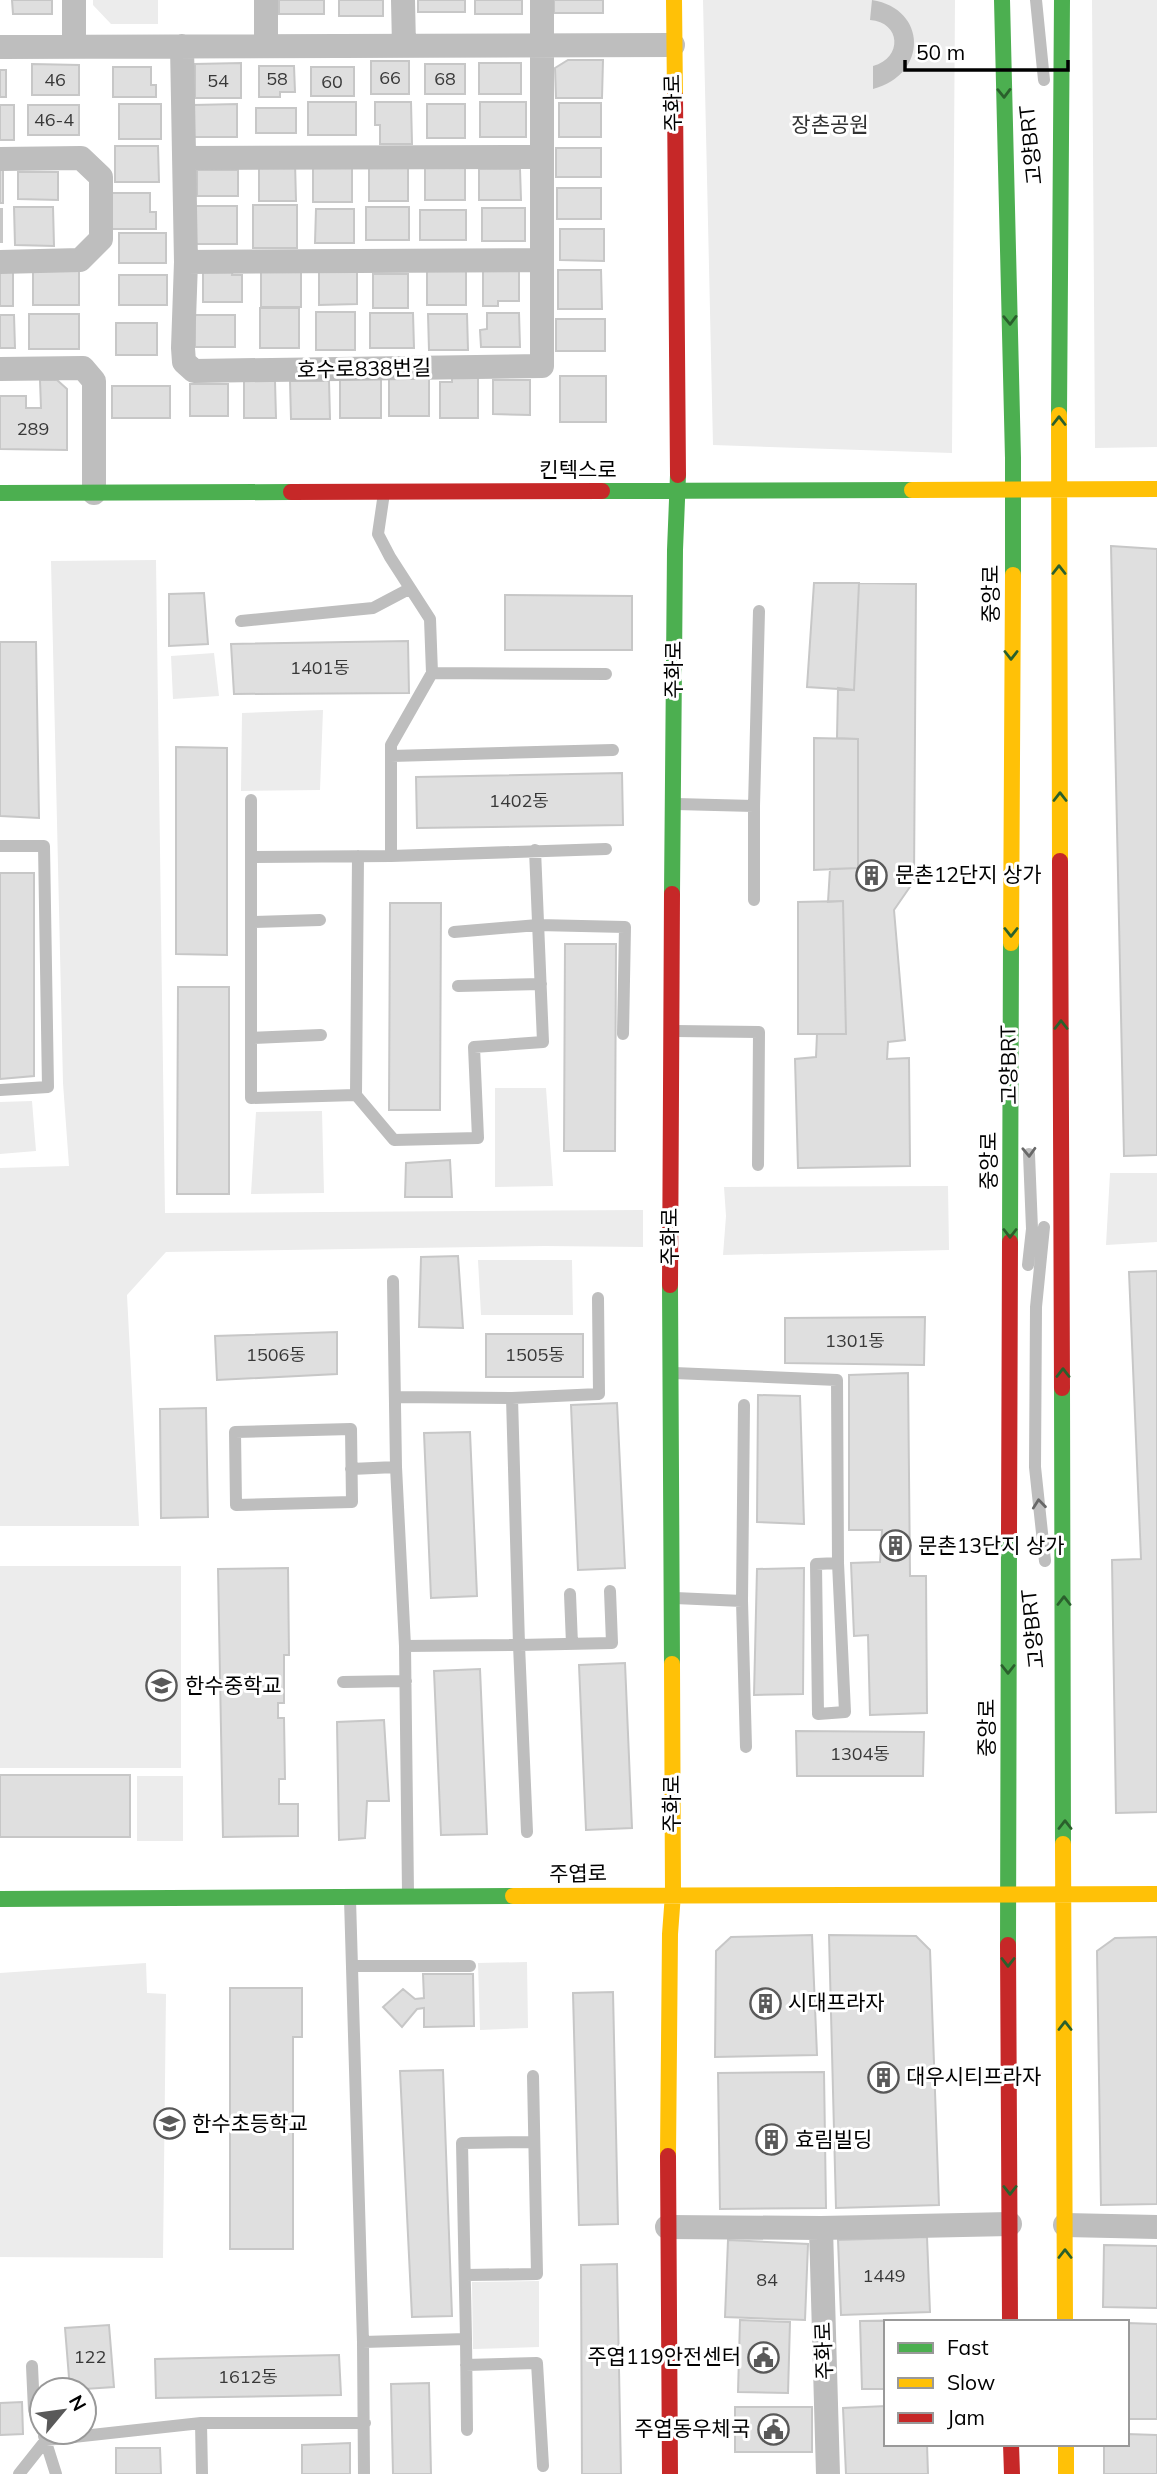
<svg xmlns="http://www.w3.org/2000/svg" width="1157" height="2474" font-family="Mulish,'Noto Sans KR',sans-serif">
<rect width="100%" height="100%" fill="#fff"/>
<!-- green -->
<path fill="#ececec" d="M93,0h65v24h-47l-18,-19z
M703,0h252l-3,453 -239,-8z
M1092,0h65v447l-62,1z
M156,560l9,653 478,-3v37l-98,-1 -379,6 -39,43 12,231h-139v-358l69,-2 -6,-83 -12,-522z
M214,653l5,43 -46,3 -2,-43z
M323,710l-3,80 -79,1 1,-78z
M495,1088h51l7,98 -58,1z
M32,1101l4,50 -36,3v-52z
M322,1111l2,82 -73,1 5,-82z
M1110,1173h47v69l-51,3z
M948,1186l1,64 -226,5 3,-39 -2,-29z
M478,1260h94l1,55h-92z
M0,1566h181v202h-181z
M137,1776h46v65h-46z
M527,1962l1,66 -48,2 -2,-67z
M146,1963l1,30 19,1 -3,264 -163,-1v-284z
M539,2281v66l-66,2 -1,-67z"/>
<!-- water -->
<path fill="#bfbfbf" d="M872,0c56,9 56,75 1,89v-23c30,-8 28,-44 -3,-46z"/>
<!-- building -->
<path fill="#dfdfdf" stroke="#c7c7c7" stroke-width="2" d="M12,0h40v14h-39z
M279,0h45v14h-45z
M339,0h44v16h-44z
M418,0h47v12h-47z
M475,0h47v14h-47z
M554,0h49v13h-49z
M568,60h35l-1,38h-46l-1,-30z
M371,61h38v33h-38z
M241,63v35h-46v-34z
M479,63h42v31h-42z
M32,64l47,1v30h-47z
M425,64h40v30h-40z
M259,66h35l1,26h-15v5h-21z
M113,67h38v18h5v12h-43z
M311,67h43v29h-43z
M0,70h6v27h-6z
M308,102h48v33h-48z
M375,102h36l1,42h-32v-19h-5z
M480,102h46v35h-46z
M559,103h42v34h-42z
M119,104h42v35h-42z
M237,104v33h-43v-32z
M427,104h38v34h-38z
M0,105h14v35h-14z
M28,105h51v30h-51z
M256,108h40v25h-40z
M115,146h43l1,36h-44z
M556,148h45v29h-45z
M259,162h36l1,39h-37z
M369,163h39v38h-39z
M0,165h3v38h-3z
M313,166h39v36h-39z
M425,167h40v33h-40z
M479,169h41l1,31h-42z
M197,170h41v26h-41z
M18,172h40v28l-40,-1z
M557,188h44v31h-44z
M111,193h39v19h6v17h-45z
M253,205h44v43h-44z
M194,206h43v38h-43z
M14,207h39l1,39 -39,-1z
M366,207h43v33h-43z
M482,208h43v33h-43z
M0,209h2v33h-2z
M316,209h38v34h-39z
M420,210h46v30h-46z
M560,229h44v32l-44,-1z
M119,233h47v30h-47z
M233,265l-1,10h10v27h-39v-35z
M0,269h13v37h-13z
M483,269h36v32h-21v5h-15z
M319,270h38v34l-38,1z
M558,270h43l1,39h-44z
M33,271h46v34h-46z
M427,271h39v34h-39z
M261,272h40v35h-40z
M373,274h35v34h-35z
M119,275h48v30h-48z
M260,308h39v40h-39z
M316,312h39v38h-39z
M370,313h43l1,35h-44z
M487,313h32l1,34h-39l-1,-17 7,-1z
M29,314h50v35h-50z
M428,314h39l1,36h-39z
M0,315h14l1,33h-15z
M195,315h40v32h-40z
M556,319h49v32h-49z
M116,323h41v32h-41z
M560,376h46v46h-46z
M389,377h40v39h-40z
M340,378h41v40h-41z
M452,378h26v40h-38v-36h12z
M40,380h17l10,9v61l-67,-1v-53h26v12h15z
M493,380h37v35l-37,-1z
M244,381h31l1,37h-32z
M290,381h39l1,38h-39z
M190,384h38v32h-38z
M112,386h58v32h-58z
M1111,546l46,3v606l-33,1z
M814,583h45l-5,107 -47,-3z
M859,583l57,1 -2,297 -20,29 11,130 -17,2 -1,17 22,-1 1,108 -112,2 -3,-109 21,-2 1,-23h29l-3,-133 -15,1 2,-33 28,-1v-129l-21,-1 1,-50 16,2z
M204,593l4,51 -39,2v-52z
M505,595l127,1v54h-127z
M408,641l1,52 -175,1 -3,-50z
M0,642h36l3,176 -39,-2z
M814,738l44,1v129l-44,2z
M176,747l51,1v207l-51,-1z
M622,773l1,52 -206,3 -1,-51z
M0,873h34v203l-34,3z
M843,901l3,133h-48v-132z
M390,903h51l-1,207h-51z
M565,944h51l-1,207h-51z
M178,987h51v207h-52z
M450,1160l2,37h-47l1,-34z
M458,1256l5,72 -44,-1 2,-70z
M1157,1271v541l-41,1 -4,-253 29,-1 -12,-287z
M925,1317l-1,48 -139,-2v-45z
M337,1332v42l-120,6 -2,-44z
M486,1334h97v43h-97z
M908,1373l2,203h16l1,137 -57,2 -2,-80 -14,1 -3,-73 29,-1 2,-32h-33v-155z
M758,1395l42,1 4,128 -47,-2z
M617,1403l8,165 -47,2 -7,-165z
M206,1408l2,109 -47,1 -1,-109z
M470,1432l7,164 -46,2 -7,-165z
M288,1568l1,87h-5v48h-6v15h6l1,61h-6v25h19v32l-75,1 -5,-268z
M804,1568l-1,126 -49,1 3,-126z
M625,1663l7,165 -46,2 -7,-165z
M480,1669l7,165 -46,1 -7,-164z
M384,1720l5,81h-22l-2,37 -26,2 -2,-118z
M796,1731l128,1 -1,44h-126z
M0,1775h130v62h-130z
M812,1935l5,120 -102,2 1,-106 15,-14z
M829,1935l87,1 14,14 9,255 -103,3z
M1157,1937v267l-56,1 -4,-254 18,-13z
M423,1974h50l1,52 -50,1v-19l-7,1 -15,18 -19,-20 20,-18 12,10 9,-1z
M230,1988h72v49h-9v212h-63z
M613,1992l5,232 -39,1 -6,-232z
M443,2070l9,246 -40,1 -12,-246z
M824,2072l2,136 -106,1 -2,-136z
M927,2237l3,75 -89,3 -3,-75z
M728,2240l80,4 -3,76 -80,-3z
M1104,2245l53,1v62l-54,-1z
M617,2264l4,210h-39l-1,-209z
M740,2320l50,2 -2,71 -50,-1z
M917,2320v2h-31v67h-24l-2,-68z
M1127,2323l30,1v95h-30z
M109,2325l5,62 -44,3 -5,-62z
M339,2355l2,40 -185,3 -1,-39z
M429,2383l2,91h-38l-2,-90z
M22,2402l1,32 -23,1v-32z
M886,2406v38h41l1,30h-82l-3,-66z
M735,2407h77v45h-77z
M1127,2434l30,1v39h-53v-30h23z
M350,2443v31h-48v-29z
M116,2448h44l1,26h-45z"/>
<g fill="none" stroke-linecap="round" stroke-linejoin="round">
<!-- lane -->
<path stroke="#bebebe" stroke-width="12" d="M1036,0l8,80
M384,493l-6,41 12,23 40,62 2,54 -41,72v111
M241,621l132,-13 36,-19
M432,673l174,1
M391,756l222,-6
M251,800v298l105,-3
M676,804l78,2
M0,846h44l4,241 -48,3
M358,856l-2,239 38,45 84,-2 -4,-91 69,-5 -8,-192
M251,857l140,-1 215,-7
M754,900v-94l5,-195
M251,922l69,-2
M454,932l84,-7 87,2 -2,107
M458,986l83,-2
M675,1031l84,1 -1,133
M251,1038l70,-3
M1044,1227l-8,80 -1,160 10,94
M1028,1265l4,-36 -3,-75
M393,1281l3,186 9,179 3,247
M598,1298l1,96 -87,4 7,247 93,-2 -2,-52
M674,1373l163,7 1,183 7,149 -27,2 -2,-150 22,-1
M395,1397l117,1
M744,1405l-2,196 4,146
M351,1429l1,73 -116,3 -1,-73z
M351,1469l45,-2
M570,1594l2,50
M675,1598l67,3
M405,1646l114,-1 8,187
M343,1682l63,-1
M350,1899l13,443 1,132
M352,1966h118
M465,2275l72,-1 -4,-198
M466,2339l1,91
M363,2342l103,-3 -4,-196 72,-1
M466,2365l71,-2 6,103
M32,2366l2,44 8,20
M201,2423l1,51
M44,2436l12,38
M19,2474l27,-34 155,-17h164"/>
<!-- street -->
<path stroke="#bebebe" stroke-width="24" d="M266,0v46
M403,0l1,46
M182,46l4,216 -3,86 1,14 10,9 348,-5v-366
M0,47l673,-2
M74,47v-47
M185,158l357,-1
M0,159l81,-1 20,19v62l-21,21 -80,2
M186,262l354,-2
M0,369l83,-1 11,13v112
M1065,2225l92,2
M667,2227l154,1 189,-4
M821,2228l7,246"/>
<!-- fast -->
<path stroke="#4caf50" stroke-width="16" d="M1002,0l11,458v117
M1059,415l3,-415
M602,491l310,-1
M0,493l291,-1
M672,894l3,-344 3,-75
M1010,1242l1,-299
M670,1285l2,379
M1062,1388l1,456
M0,1899l513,-3
M1008,1945l1,-411"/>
<!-- slow -->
<path stroke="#ffc107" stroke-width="16" d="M674,0l1,96
M1059,415l1,446
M912,490l245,-1
M1011,943l2,-368
M1063,1844l2,478
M513,1896l644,-2
M668,2156l2,-222 3,-40 -1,-230
M1066,2444v30"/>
<!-- jam -->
<path stroke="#c62828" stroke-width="16" d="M675,96l3,379
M291,492l311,-1
M1060,861l2,527
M670,1285l2,-391
M1009,1534l1,-292
M1008,1945l2,377
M668,2156l2,318
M1011,2444l1,30"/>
</g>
<!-- one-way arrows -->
<defs><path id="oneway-chevron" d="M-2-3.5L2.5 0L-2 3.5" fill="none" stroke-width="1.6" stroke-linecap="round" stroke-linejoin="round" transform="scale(1.75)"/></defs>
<g stroke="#2a602c">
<use href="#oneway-chevron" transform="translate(1004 93) rotate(89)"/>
<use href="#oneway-chevron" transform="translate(1010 320) rotate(89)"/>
<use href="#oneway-chevron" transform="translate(1059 421) rotate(-90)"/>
<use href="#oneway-chevron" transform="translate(1059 570) rotate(-90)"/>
<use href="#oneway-chevron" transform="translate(1011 655) rotate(90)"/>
<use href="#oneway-chevron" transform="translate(1060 797) rotate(-90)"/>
<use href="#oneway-chevron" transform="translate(1011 932) rotate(90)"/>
<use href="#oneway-chevron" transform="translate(1061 1025) rotate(-90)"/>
<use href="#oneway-chevron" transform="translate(1010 1233) rotate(90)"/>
<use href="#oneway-chevron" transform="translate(1063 1373) rotate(-90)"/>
<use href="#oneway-chevron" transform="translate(1064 1601) rotate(-90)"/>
<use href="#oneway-chevron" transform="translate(1008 1669) rotate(90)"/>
<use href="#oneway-chevron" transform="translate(1065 1825) rotate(-90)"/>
<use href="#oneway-chevron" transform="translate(1008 1962) rotate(90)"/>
<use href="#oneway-chevron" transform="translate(1065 2026) rotate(-90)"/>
<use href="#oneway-chevron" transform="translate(1010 2190) rotate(90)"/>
<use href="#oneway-chevron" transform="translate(1065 2254) rotate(-90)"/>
</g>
<g stroke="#686868">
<use href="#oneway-chevron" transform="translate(1029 1152) rotate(88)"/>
<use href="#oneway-chevron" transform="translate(1039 1504) rotate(-96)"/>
</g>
<!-- icons -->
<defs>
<symbol id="building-ring" viewBox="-11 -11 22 22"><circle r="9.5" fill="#fff" stroke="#595959" stroke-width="1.5"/><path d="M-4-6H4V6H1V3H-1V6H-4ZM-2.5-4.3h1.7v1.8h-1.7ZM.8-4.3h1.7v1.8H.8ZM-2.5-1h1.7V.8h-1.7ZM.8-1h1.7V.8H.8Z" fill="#595959"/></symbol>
<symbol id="school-ring" viewBox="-11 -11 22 22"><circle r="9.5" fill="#fff" stroke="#595959" stroke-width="1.5"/><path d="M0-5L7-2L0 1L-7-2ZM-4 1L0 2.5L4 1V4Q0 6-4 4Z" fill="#595959"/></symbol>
<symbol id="civic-ring" viewBox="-11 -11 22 22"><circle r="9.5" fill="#fff" stroke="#595959" stroke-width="1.5"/><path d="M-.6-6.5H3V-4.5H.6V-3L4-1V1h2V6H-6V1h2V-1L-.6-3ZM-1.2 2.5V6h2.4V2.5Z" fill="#595959"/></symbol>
</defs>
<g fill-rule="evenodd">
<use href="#building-ring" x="854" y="858" width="35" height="35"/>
<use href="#building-ring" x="878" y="1528" width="35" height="35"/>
<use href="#school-ring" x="144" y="1668" width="35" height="35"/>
<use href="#building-ring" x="748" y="1986" width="35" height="35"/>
<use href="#building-ring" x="866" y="2060" width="35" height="35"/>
<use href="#school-ring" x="152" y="2106" width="35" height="35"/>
<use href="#building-ring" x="754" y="2122" width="35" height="35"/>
<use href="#civic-ring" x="746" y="2340" width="35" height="35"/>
<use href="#civic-ring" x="756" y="2412" width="35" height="35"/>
</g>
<g text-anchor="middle" stroke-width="6" stroke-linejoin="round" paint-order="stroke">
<!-- number labels -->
<g font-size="18" fill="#383838">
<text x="390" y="84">66</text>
<text x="277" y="85">58</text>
<text x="445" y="85">68</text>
<text x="55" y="86">46</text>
<text x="218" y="87">54</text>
<text x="332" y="88">60</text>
<text x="54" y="126">46-4</text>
<text x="33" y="435">289</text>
<text x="320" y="674">1401동</text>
<text x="519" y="807">1402동</text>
<text x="855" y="1347">1301동</text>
<text x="276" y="1361">1506동</text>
<text x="535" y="1361">1505동</text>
<text x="860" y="1760">1304동</text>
<text x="884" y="2282">1449</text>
<text x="767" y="2286">84</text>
<text x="90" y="2363">122</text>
<text x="248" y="2383">1612동</text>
</g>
<!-- street labels -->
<g font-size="21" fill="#000" stroke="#fff">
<text transform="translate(673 103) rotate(-91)" y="7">주화로</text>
<text transform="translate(1031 145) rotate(-96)" y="7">고양BRT</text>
<text transform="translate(364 369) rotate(-1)" y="7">호수로838번길</text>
<text x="578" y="477">킨텍스로</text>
<text transform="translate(991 594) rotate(-90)" y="7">중앙로</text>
<text transform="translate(674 670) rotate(-90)" y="7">주화로</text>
<text transform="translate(1009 1065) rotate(-91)" y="7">고양BRT</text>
<text transform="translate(989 1161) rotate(-90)" y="7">중앙로</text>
<text transform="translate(670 1237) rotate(-90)" y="7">주화로</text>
<text transform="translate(1033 1629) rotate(-96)" y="7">고양BRT</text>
<text transform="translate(987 1728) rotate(-90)" y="7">중앙로</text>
<text transform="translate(672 1804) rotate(-90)" y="7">주화로</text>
<text transform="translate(578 1874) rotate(-1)" y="7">주엽로</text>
<text transform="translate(824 2351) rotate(-92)" y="7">주화로</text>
</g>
<!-- park labels -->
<g font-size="21" fill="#333" stroke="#fff">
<text x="830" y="132">장촌공원</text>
</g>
<!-- poi labels -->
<g font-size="21" fill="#000" stroke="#fff" text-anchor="start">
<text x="895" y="882">문촌12단지 상가</text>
<text x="918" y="1553">문촌13단지 상가</text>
<text x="185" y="1693">한수중학교</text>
<text x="788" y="2010">시대프라자</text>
<text x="906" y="2084">대우시티프라자</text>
<text x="192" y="2131">한수초등학교</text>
<text x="795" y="2147">효림빌딩</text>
<text x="741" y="2364" text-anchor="end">주엽119안전센터</text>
<text x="750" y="2436" text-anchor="end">주엽동우체국</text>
</g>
</g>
<!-- legend -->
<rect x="884" y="2320" width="245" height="126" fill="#ffffff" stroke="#999999" stroke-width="2"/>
<rect x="898" y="2343" width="35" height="10" fill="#4caf50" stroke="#999999" stroke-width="2"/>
<text x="947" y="2355" font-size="21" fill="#000000">Fast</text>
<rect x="898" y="2378" width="35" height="10" fill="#ffc107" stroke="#999999" stroke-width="2"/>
<text x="947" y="2390" font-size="21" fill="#000000">Slow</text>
<rect x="898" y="2413" width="35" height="10" fill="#c62828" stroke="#999999" stroke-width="2"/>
<text x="947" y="2425" font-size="21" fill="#000000">Jam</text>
<!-- north arrow -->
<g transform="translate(63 2411) rotate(61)"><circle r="33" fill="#ffffff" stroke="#999999" stroke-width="2"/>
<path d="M0-5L12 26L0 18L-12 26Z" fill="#595959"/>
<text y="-10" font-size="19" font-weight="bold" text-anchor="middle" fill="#000000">N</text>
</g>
<!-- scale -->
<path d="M905 60v10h163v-10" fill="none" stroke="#000000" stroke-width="3.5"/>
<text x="916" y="60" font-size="21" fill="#000000" stroke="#ffffff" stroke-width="5" paint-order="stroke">50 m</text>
</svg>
